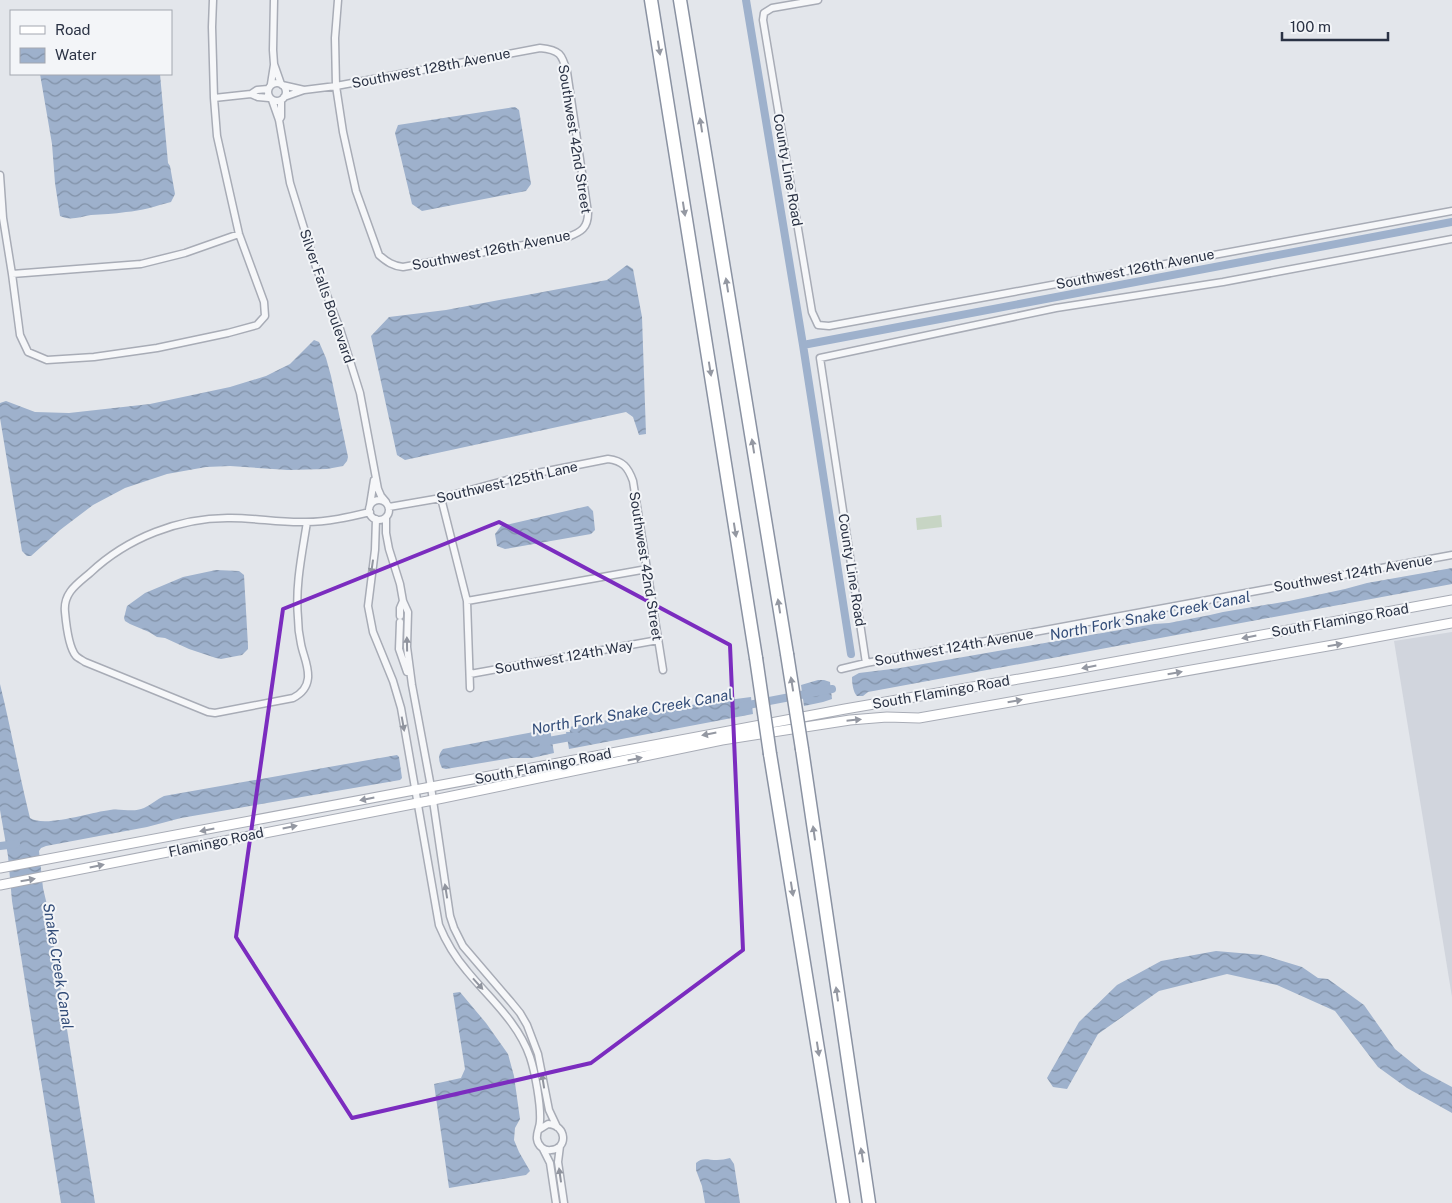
<svg xmlns="http://www.w3.org/2000/svg" width="1452" height="1203" font-family="'Public Sans',sans-serif">
<defs>
<pattern id="water-waves" width="16" height="10" patternUnits="userSpaceOnUse" patternTransform="scale(1.25)"><rect width="16" height="10" fill="#9eb1cc"/><path d="M0 5q4-4 8 0t8 0" fill="none" stroke="#8191a7"/></pattern>
</defs>
<rect width="100%" height="100%" fill="#e3e6eb"/>
<!-- built -->
<path fill="#d1d5dd" d="M1452,632v365l-58,-356z"/>
<!-- green -->
<path fill="#c7d5c4" d="M941,515l1,12 -25,3 -1,-12z"/>
<!-- water -->
<path fill="url(#water-waves)" d="M40,74h120l8,89 2,3 5,28 -4,8c-15,4 -30,9 -45,10 -12,2 -24,2 -35,3 -11,2 -21,6 -31,1l-5,-33 -3,-39z
M515,107l4,3 12,74 -5,7 -104,20 -10,-7 -17,-71 3,-8z
M627,265l6,4 9,48 4,117 -7,1 -6,-18 -7,-5 -221,48 -8,-5 -26,-119 18,-19 57,-7 161,-30z
M314,340l5,2 7,16 5,18 17,81 -1,4 -4,5 -16,3 -39,1 -58,-4 -24,1 -39,7 -42,14 -32,17 -33,25 -29,26h-4l-5,-5 -22,-133v-15l6,-2 29,11 34,1 81,-9 80,-17 36,-11 24,-12z
M588,506l5,5 2,19 -4,4 -86,15 -8,-3 -2,-12 6,-8z
M1452,568v16l-584,108 -5,4h-6c-4,-4 -5,-13 -5,-19l7,-4 41,-5 254,-44 15,-1 41,-8 13,-3 66,-11 56,-12 22,-6z
M216,570l23,1 5,4 4,71v3l-6,6 -21,4 -5,-1 -27,-9 -24,-11 -8,-1 -8,-5 -19,-8 -5,-3 -1,-3 3,-12 18,-13 38,-16z
M818,680h6l6,2 2,17 -9,3 -19,4 -3,-21z
M0,684c11,45 19,90 30,134 15,10 61,-6 80,-8 11,-2 23,3 34,-2 7,-3 13,-9 20,-12l233,-41 2,2 3,21 -2,2 -219,38 -34,9 -101,19 -5,2 -2,3 4,37 4,17 48,298h-34l-49,-302 -4,-45 -8,-46z
M751,697l2,17 -184,35 -3,-17h4l-1,-5 128,-23z
M550,729l4,24 -22,5h-21l-65,11 -4,-1c-3,-6 -5,-13 1,-19z
M1216,951l47,4 39,12 16,11 10,1 36,26 31,44 27,22 30,16v26l-45,-25 -29,-21 -43,-56 -58,-26 -50,-11 -68,17 -61,43 -31,55 -14,-2 -6,-9 32,-56 38,-37 44,-24z
M460,992l26,31 22,31 6,22 6,43 -5,9 -1,12 5,12 11,19 -4,4 -77,13 -15,-104 27,-6 4,-9 -12,-76z
M730,1158l4,6 6,39h-35l-3,-17 -6,-16v-7c6,-6 12,-3 21,-3 4,0 9,-1 13,-2z"/>
<g fill="none" stroke-linecap="round" stroke-linejoin="round">
<!-- canal -->
<path stroke="#9eb1cc" stroke-width="8" d="M746,0l57,345 48,309
M803,345l649,-123
M743,706l89,-17
M543,742l33,-6
M0,846l16,-2"/>
<defs>
<path id="street" d="M274,0l-1,50 1,14 7,20
M818,0l-46,8 -8,5 -1,7 49,292 6,13 11,1 623,-115
M268 92a9 9 0 1 1 18 0a9 9 0 1 1-18 0Z
M271,84l3,-19
M282,85l22,5
M251,94l6,-4 11,-1
M284,97l20,-7 32,-4 204,-38c20,2 22,6 27,24l21,141c0,15 -7,19 -20,24l-165,30c-10,-1 -16,-5 -24,-12l-23,-64 -13,-59 -7,-46 -1,-48 3,-38
M214,98l37,-4 7,3 11,1
M272,100l7,20 11,63 26,84 24,62 20,64 18,96 3,7 5,6
M279,120l2,-3v-17
M0,175l3,43 9,56 8,61 8,17 19,8 47,-3 63,-9 71,-15 29,-8 8,-9 -1,-14 -25,-68 -22,-98 -3,-38 -2,-71 1,-27
M12,274l129,-10 44,-11 54,-19
M441,498l26,103 3,87
M369 510a10 10 0 1 1 20 0a10 10 0 1 1-20 0Z
M370,505l4,-25
M389,507l52,-9 81,-22 86,-17c15,2 20,8 25,22l30,189
M386,517v16l3,16 11,35 3,17 5,11 -1,35 5,38 19,102 19,129 4,12 9,18 48,56 9,11 7,12 11,29 11,56 8,17
M376,519l-1,31 -7,56 5,26 20,49 8,27 38,217c7,17 16,32 28,46 22,27 51,51 63,86 5,15 11,48 10,64 0,6 -4,12 -3,18 1,7 7,12 14,11 17,-1 16,-25 -3,-26l-8,5
M307,522c-5,32 -12,64 -9,96 0,8 1,17 3,26 2,11 8,22 7,34 -1,10 -7,16 -15,20l-78,15 -7,-1 -123,-50c-3,-2 -7,-4 -9,-6 -7,-8 -10,-33 -11,-44 -2,-19 12,-28 25,-39 37,-35 90,-56 141,-55 25,0 50,5 75,4 22,0 43,-5 64,-10
M467,601l180,-32
M400,616v-8l3,-7
M400,622l-1,27 8,23
M866,663l-46,-305 236,-50 167,-26 229,-43
M841,669l25,-6 586,-108
M470,674l188,-34
M560,1146l-2,16 6,41
M543,1149l7,14 6,40"/>
<path id="secondary" d="M0,868l845,-159 220,-38 387,-71
M0,885l443,-87 279,-58 128,-20 37,-3 32,1 420,-74 113,-21"/>
<path id="highway" d="M651,0l105,658
M680,0l107,654
M802,749l67,454
M770,754l73,449"/>
</defs>
<!-- street casing -->
<use href="#street" stroke="#a8acb6" stroke-width="9"/>
<!-- secondary casing -->
<use href="#secondary" stroke="#a8acb6" stroke-width="11"/>
<!-- highway casing -->
<use href="#highway" stroke="#8a92a2" stroke-width="15"/>
<!-- street -->
<use href="#street" stroke="#f6f7f9" stroke-width="6"/>
<!-- secondary -->
<use href="#secondary" stroke="#fff" stroke-width="9"/>
<!-- highway -->
<use href="#highway" stroke="#fff" stroke-width="12"/>
<defs>
<path id="highway-bridge" d="M787,654l15,95
M756,658l14,96"/>
</defs>
<!-- highway-bridge casing -->
<use href="#highway-bridge" stroke="#8a92a2" stroke-width="15" stroke-linecap="butt"/>
<!-- highway-bridge -->
<use href="#highway-bridge" stroke="#fff" stroke-width="12"/>
</g>
<!-- one-way arrows -->
<defs><path id="oneway-solid" d="M-6-.8H1V-3.2L6.5 0L1 3.2V.8H-6Z" transform="scale(1.25)"/></defs>
<g fill="#9498a2">
<use href="#oneway-solid" transform="translate(659 48) rotate(81)"/>
<use href="#oneway-solid" transform="translate(701 125) rotate(-99)"/>
<use href="#oneway-solid" transform="translate(684 209) rotate(81)"/>
<use href="#oneway-solid" transform="translate(727 285) rotate(-99)"/>
<use href="#oneway-solid" transform="translate(710 369) rotate(81)"/>
<use href="#oneway-solid" transform="translate(753 446) rotate(-99)"/>
<use href="#oneway-solid" transform="translate(735 530) rotate(81)"/>
<use href="#oneway-solid" transform="translate(779 606) rotate(-99)"/>
<use href="#oneway-solid" transform="translate(1249 637) rotate(169)"/>
<use href="#oneway-solid" transform="translate(1335 645) rotate(-10)"/>
<use href="#oneway-solid" transform="translate(1089 667) rotate(169)"/>
<use href="#oneway-solid" transform="translate(1175 673) rotate(-10)"/>
<use href="#oneway-solid" transform="translate(792 684) rotate(-99)"/>
<use href="#oneway-solid" transform="translate(1015 701) rotate(-10)"/>
<use href="#oneway-solid" transform="translate(854 720) rotate(-6)"/>
<use href="#oneway-solid" transform="translate(709 734) rotate(169)"/>
<use href="#oneway-solid" transform="translate(635 759) rotate(-12)"/>
<use href="#oneway-solid" transform="translate(367 799) rotate(169)"/>
<use href="#oneway-solid" transform="translate(290 827) rotate(-11)"/>
<use href="#oneway-solid" transform="translate(207 830) rotate(169)"/>
<use href="#oneway-solid" transform="translate(814 833) rotate(-98)"/>
<use href="#oneway-solid" transform="translate(97 866) rotate(-12)"/>
<use href="#oneway-solid" transform="translate(28 880) rotate(-10)"/>
<use href="#oneway-solid" transform="translate(792 889) rotate(81)"/>
<use href="#oneway-solid" transform="translate(837 994) rotate(-98)"/>
<use href="#oneway-solid" transform="translate(818 1049) rotate(81)"/>
<use href="#oneway-solid" transform="translate(862 1155) rotate(-99)"/>
</g>
<g fill="#90949e">
<use href="#oneway-solid" transform="translate(372 567) rotate(98)"/>
<use href="#oneway-solid" transform="translate(407 644) rotate(-91)"/>
<use href="#oneway-solid" transform="translate(403 724) rotate(80)"/>
<use href="#oneway-solid" transform="translate(446 891) rotate(-99)"/>
<use href="#oneway-solid" transform="translate(478 984) rotate(48)"/>
<use href="#oneway-solid" transform="translate(543 1081) rotate(-99)"/>
<use href="#oneway-solid" transform="translate(560 1175) rotate(-98)"/>
</g>
<!-- marked area -->
<path fill="none" stroke="#7b2cbf" stroke-width="4" stroke-linejoin="round" d="M499,522l231,123 13,305 -152,113 -239,55 -116,-181 47,-328z"/>
<g text-anchor="middle" stroke-width="4" stroke-linejoin="round" paint-order="stroke">
<!-- street labels -->
<g font-size="14" fill="#2a3244" stroke="#f3f5f8">
<text transform="translate(431 68) rotate(-11)" y="5">Southwest 128th Avenue</text>
<text transform="translate(575 139) rotate(81)" y="5">Southwest 42nd Street</text>
<text transform="translate(788 170) rotate(80)" y="5">County Line Road</text>
<text transform="translate(491 250) rotate(-11)" y="5">Southwest 126th Avenue</text>
<text transform="translate(1135 269) rotate(-11)" y="5">Southwest 126th Avenue</text>
<text transform="translate(327 296) rotate(71)" y="5">Silver Falls Boulevard</text>
<text transform="translate(507 482) rotate(-13)" y="5">Southwest 125th Lane</text>
<text transform="translate(646 566) rotate(81)" y="5">Southwest 42nd Street</text>
<text transform="translate(852 570) rotate(81)" y="5">County Line Road</text>
<text transform="translate(1353 573) rotate(-10)" y="5">Southwest 124th Avenue</text>
<text transform="translate(1340 620) rotate(-10)" y="5">South Flamingo Road</text>
<text transform="translate(954 647) rotate(-10)" y="5">Southwest 124th Avenue</text>
<text transform="translate(564 657) rotate(-10)" y="5">Southwest 124th Way</text>
<text transform="translate(941 692) rotate(-10)" y="5">South Flamingo Road</text>
<text transform="translate(543 766) rotate(-11)" y="5">South Flamingo Road</text>
<text transform="translate(216 842) rotate(-12)" y="5">Flamingo Road</text>
</g>
<!-- water labels -->
<g font-size="15" font-style="italic" fill="#334d79" stroke="#f3f5f8">
<text transform="translate(1150 616) rotate(-11)" y="5">North Fork Snake Creek Canal</text>
<text transform="translate(632 712) rotate(-10)" y="5">North Fork Snake Creek Canal</text>
<text transform="translate(58 966) rotate(81)" y="5">Snake Creek Canal</text>
</g>
</g>
<!-- legend -->
<rect x="10" y="10" width="162" height="65" fill="#f3f5f8" stroke="#a3a7b0"/>
<rect x="20" y="26" width="25" height="8" fill="#ffffff" stroke="#a3a7b0"/>
<text x="55" y="35" font-size="15" fill="#2a3244">Road</text>
<rect x="20" y="48" width="25" height="15" fill="url(#water-waves)" stroke="#a3a7b0"/>
<text x="55" y="60" font-size="15" fill="#2a3244">Water</text>
<!-- scale -->
<path d="M1282 32v8h106v-8" fill="none" stroke="#2a3244" stroke-width="2.5"/>
<text x="1290" y="32" font-size="15" fill="#2a3244" stroke="#f3f5f8" stroke-width="4" paint-order="stroke">100 m</text>
</svg>
